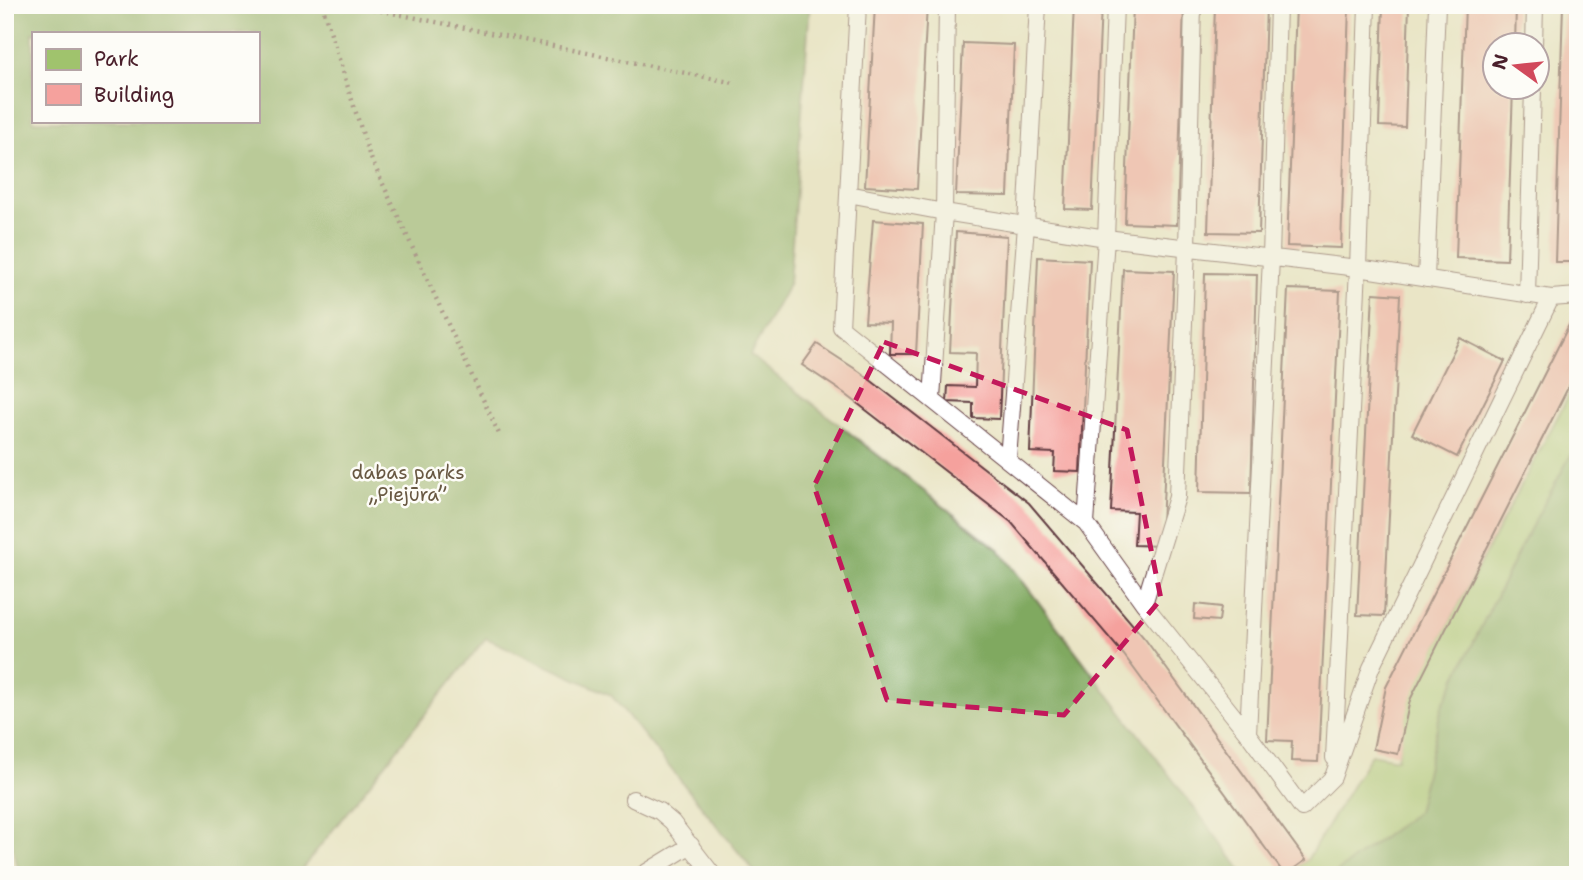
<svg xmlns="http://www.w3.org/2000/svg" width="1583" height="880" font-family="'Shantell Sans',sans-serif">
<rect width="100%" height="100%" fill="#fdfcf7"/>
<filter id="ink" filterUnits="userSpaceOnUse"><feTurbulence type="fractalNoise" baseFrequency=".0143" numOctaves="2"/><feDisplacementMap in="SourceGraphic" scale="14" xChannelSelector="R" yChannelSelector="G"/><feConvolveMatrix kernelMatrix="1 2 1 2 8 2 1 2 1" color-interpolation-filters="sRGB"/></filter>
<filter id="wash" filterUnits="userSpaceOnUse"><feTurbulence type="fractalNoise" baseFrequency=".00686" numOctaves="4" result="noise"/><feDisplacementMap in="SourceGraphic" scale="28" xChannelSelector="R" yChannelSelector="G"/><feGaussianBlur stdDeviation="1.57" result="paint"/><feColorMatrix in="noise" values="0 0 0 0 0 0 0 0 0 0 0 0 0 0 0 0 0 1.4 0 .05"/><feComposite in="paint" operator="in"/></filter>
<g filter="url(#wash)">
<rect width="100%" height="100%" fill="#eae5c6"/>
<!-- green -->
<path fill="#a0c36d" stroke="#75714c" stroke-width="2" d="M1578,378v497h-293l22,-15 64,-106 26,5 11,-59z"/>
<!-- forest -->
<path fill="#80a960" stroke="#656446" stroke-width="2" fill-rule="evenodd" d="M5,5h805l-21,279 -39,71 249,195 246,325h-488l-146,-180 -125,-57 -189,237h-277l-15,-56zM33,33h224v88h-224z
M1578,442v433h-245l84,-63 25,-106 79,-160z"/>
<g id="blocks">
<!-- building -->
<path fill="#f5a19d" d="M875,5h52l-10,184 -52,-3z
M1074,5h27l-9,205 -27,-1z
M1133,5h51l-7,220 -52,-2z
M1215,5h51l-7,228 -51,-1z
M1296,5h53l-8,243 -54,-2z
M1383,5h26l-4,122 -26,-1z
M1465,5h51l-1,41h-20v42h18l-6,172 -51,-2z
M1563,5h15v257h-23z
M963,43l51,2 -6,151 -52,-1z
M873,220l50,4 -7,130h-26l1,-31 -26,-1z
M956,232l51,4 -8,183 -26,-1v-15l-26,-1 1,-16 27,1 1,-34 -26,-1z
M1038,257l52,3 -10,212 -26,-1 1,-18 -25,-1z
M1123,269l51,2 -13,275 -27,-1 2,-33 -25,-1z
M1205,273l52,1 -6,219 -52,-1z
M1288,289l52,2 -22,471 -27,-1 1,-20 -25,-1z
M1373,293l27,2 -16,321 -27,-1z
M1573,317l5,3v48l-168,332 -12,54 -25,-5 13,-62z
M1460,338l45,23 -48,96 -45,-23z
M817,344l43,28 169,131 116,136 161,221 -21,15 -161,-220 -113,-133 -167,-129 -42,-28z
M1195,604l26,3 -2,14 -25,-2z"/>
</g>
</g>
<g filter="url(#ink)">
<use href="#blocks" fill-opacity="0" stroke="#623d42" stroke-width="2"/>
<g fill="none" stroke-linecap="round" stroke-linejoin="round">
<defs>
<path id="service" d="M858,5l-17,322 245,196 58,81 104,130 54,74 31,-31 38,-109 180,-370
M1534,46l1,-41
M848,194l96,18 162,26 252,30 193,30 27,-2
M1426,279l11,-274
M1527,295l6,-207
M932,399l12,-187 3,-207
M1008,459l18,-234 12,-220
M1086,523l20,-285 9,-233
M1144,604l33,-107 10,-249 6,-243
M1248,734l23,-476 7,-253
M1334,758l24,-490 9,-263
M633,799l26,12 13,11 41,53
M642,875l49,-30"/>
</defs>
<!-- service casing -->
<use href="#service" stroke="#623d42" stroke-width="18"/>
<!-- path -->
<path stroke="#623d42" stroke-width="4.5" stroke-dasharray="2 5" stroke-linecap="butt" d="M322,5l47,149 131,282
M353,5l381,78"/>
<!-- service -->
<use href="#service" stroke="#fff" stroke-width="16"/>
</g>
</g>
<!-- marked area -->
<path d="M0 0H1583V880H0ZM884,342l243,88 34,169 -97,116 -177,-15 -73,-214z" fill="#eae5c6" fill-opacity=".55" fill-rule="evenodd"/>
<path fill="none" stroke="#c2185b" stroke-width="5" stroke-dasharray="14 9" stroke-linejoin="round" d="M884,342l243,88 34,169 -97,116 -177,-15 -73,-214z"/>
<g text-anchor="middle" stroke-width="5" stroke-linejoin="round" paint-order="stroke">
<!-- park labels -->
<g font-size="19" fill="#685842" stroke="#fdfcf7">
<text x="408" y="479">dabas parks<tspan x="408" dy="22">„Piejūra”</tspan></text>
</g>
</g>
<!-- margin -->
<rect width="1583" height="880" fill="none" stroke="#fdfcf7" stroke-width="28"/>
<!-- legend -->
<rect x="32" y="32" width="228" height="91" fill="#fdfcf7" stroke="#b5a4a5" stroke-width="2"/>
<rect x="46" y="49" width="35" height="21" fill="#a0c36d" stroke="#b5a4a5" stroke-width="2"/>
<text x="94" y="66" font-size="21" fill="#4a1f2b">Park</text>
<rect x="46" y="84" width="35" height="21" fill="#f5a19d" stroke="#b5a4a5" stroke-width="2"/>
<text x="94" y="102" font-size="21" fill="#4a1f2b">Building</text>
<!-- north arrow -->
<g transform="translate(1516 66) rotate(285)"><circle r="33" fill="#fdfcf7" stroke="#b5a4a5" stroke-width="2"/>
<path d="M0-5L12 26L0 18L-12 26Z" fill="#d1495b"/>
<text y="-10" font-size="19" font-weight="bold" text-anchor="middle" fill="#4a1f2b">N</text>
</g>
</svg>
